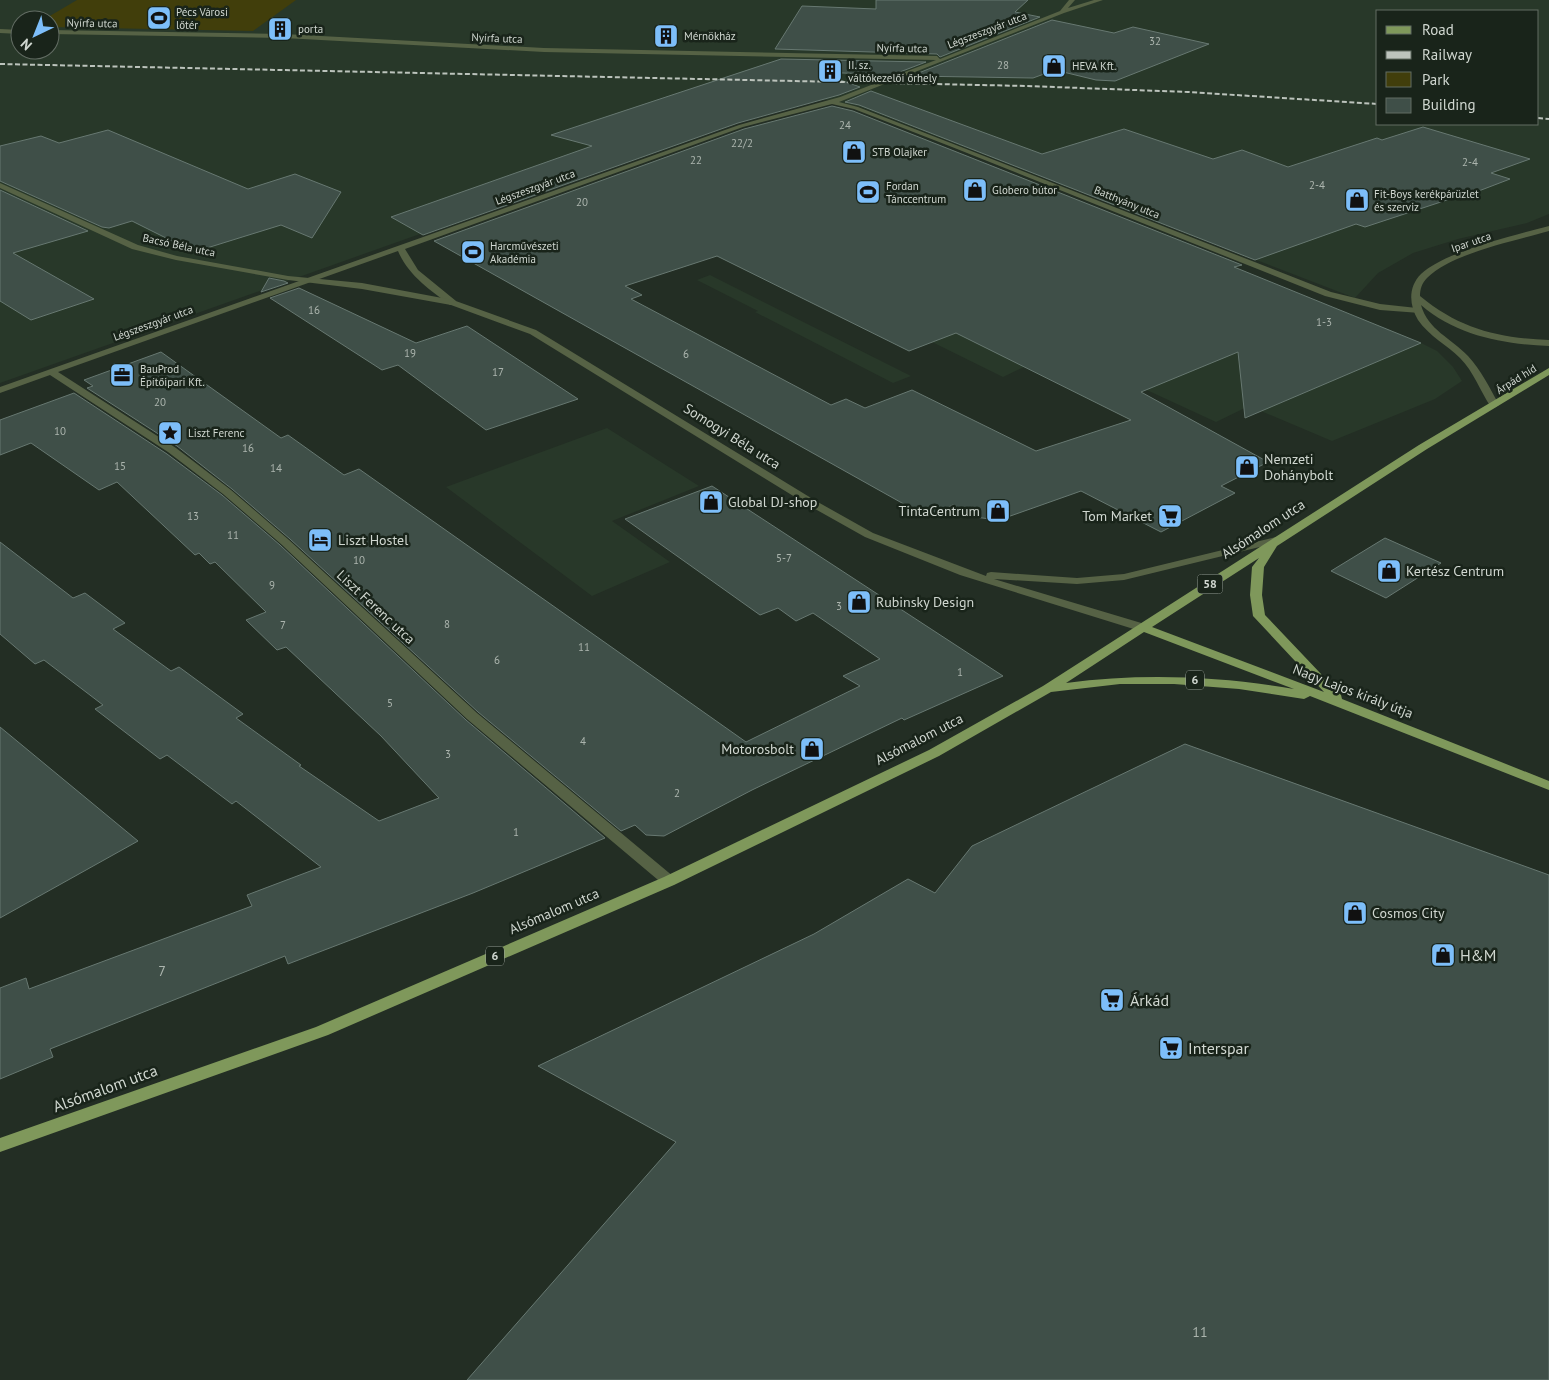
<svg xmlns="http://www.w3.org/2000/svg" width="1549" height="1380" font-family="'PT Sans',sans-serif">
<rect width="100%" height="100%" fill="#232e24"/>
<!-- built -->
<path fill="#283829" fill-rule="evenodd" d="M0,0h1549v214l-22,9 -69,16 -45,14 -35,20 -23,25 -495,-191 -51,-11 -809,287zM1378,11h160v113h-160zM20,20h30v30h-30z
M1127,224l294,119 16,8 16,16 9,14 -27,18 -103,42 -83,-35 -33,16 -78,-36 -44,16 -70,-35 -21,10 -71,-35z
M710,275l201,101 -18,7 -138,-71 3,-1 -61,-31z
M607,428l92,58 -87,35 58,41 -78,34 -146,-109z"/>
<!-- green -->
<path fill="#413e0b" d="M77,0h219l-43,31 -203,-4v-7h-7z"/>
<!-- building -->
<path fill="#3f4f48" stroke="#677871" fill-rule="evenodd" d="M876,0h152l-13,12 25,5 -100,40 -3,-3 -162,-5 27,-43 74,3z
M1052,20l62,13 19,-6 76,17 -94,37 -19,-1 -41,-10 -22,8 -122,-2z
M781,59l145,3 -34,13 -74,-3 42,15 -21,8 -101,28 -315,112 -32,-18 201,-71 -41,-11z
M871,91l171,63 82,-25 89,30 29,-9 46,17 89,-29 5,2 41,-13 107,32 -39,14 19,6 -47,18 -4,-1 -94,31 -9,-3 -101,36 -396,-155 -14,-3z
M832,106l21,5 389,154 -8,2 187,76 -176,75 -7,-66 -97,40 127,70 -47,24 14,7 -74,39 -80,-41 -82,29 -25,-3 -21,-12 -26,12 -493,-276 310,-112zM717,256l192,95 47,-18 175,87 -95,31 -124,-61 -47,18 -19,-9 -15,6 -200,-106 11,-4 -17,-9z
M108,130l140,59 47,-15 46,18 -29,46 -31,-13 -87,27 -62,-31 -23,7 -7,-1 -102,-46v-35l41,-10 18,7z
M0,190l88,41 -75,22 81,46 -63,21 -31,-19z
M269,278l15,3 4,2 -27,9z
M299,288l117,55 51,-17 111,73 -92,31 -88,-65 -16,5 -112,-72z
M161,352l120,86 7,-3 56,40 15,-6 387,273 114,-56 -17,-10 37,-17 -67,-46 -17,8 -18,-13 -18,7 -135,-96 87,-33 291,190 -99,44 -2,-2 -150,72 -88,46 -18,-1 -11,-10 -14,6 -143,-119 -188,-173 -58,-50 -55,-43 -90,-58 6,-2 -9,-6z
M74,393l93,61 55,41 58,50 186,175 139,118 -132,55 -185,71 -3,-8 -235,93 3,8 -53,22v-91l26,-10 3,11 223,-83 -5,-11 74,-28 -85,-66 -4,3 -65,-49 -7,4 -65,-50 8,-4 -59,-45 -9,4 -35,-30v-92l73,56 12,-5 40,30 -12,6 58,42 8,-4 64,47 -7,4 65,47 -2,1 80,55 60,-23 -58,-62 -95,-89 -9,3 -31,-30 20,-8 -51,-50 -5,2 -11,-11 -4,2 -78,-73 -18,8 -68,-47 -31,12v-35z
M1385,538l56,25 -55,35 -55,-27z
M0,727l138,114 -138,77z
M1185,744l364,131v505h-1082l209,-238 -138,-76 276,-132 94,-55 27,14 37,-47z"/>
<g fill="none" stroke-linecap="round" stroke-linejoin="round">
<!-- minor -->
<path fill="#566245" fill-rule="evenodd" d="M1069,0h6l-7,8 26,-8h9l-39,13 -225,89 19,5 98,38 375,147 49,12 37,4 3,1v4l-40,-3 -55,-14 -373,-149 -98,-38 -22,-5 -89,23 -338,122 13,21 38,31v4h-6c-20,-15 -42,-30 -52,-54l-340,121 118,76 55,42 58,50 188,173 197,164 2,4 -2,4h-10l-197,-166 -186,-175 -58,-50 -55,-42 -118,-77 -50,18v-6l739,-262 101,-28 96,-37 -392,-8 -260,-14 -234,-4v-4l234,4 260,14 393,8 3,3 120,-48z
M0,29l20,1v4l-20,-1z"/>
<!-- tertiary -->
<path fill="#566245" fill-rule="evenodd" d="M0,183l138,62 39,11 111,20 74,7 91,17 83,30 280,171 57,32 113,43 1,-3 4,-1 86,6 47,-4 152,-37 5,3 -1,2 -156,38 -47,4 -83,-5 154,46 2,3 -2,3h-8l-180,-56 -95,-38 -57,-32 -278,-171 -79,-29 -89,-16 -74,-9 -112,-20 -44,-11 -132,-61z
M1549,226v5c-34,10 -97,22 -122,47 -5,5 -7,11 -7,18 40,33 78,42 129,44v6c-46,-2 -92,-10 -128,-41 7,25 30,33 47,51 13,14 22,32 31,49l-5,3 -3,-1c-11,-16 -17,-35 -31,-49 -13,-13 -31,-22 -42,-38 -9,-15 -10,-33 3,-46 25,-23 94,-39 128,-48z"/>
<!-- primary -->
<path fill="#7f985b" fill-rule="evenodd" d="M1549,368v7l-122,74 -150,97 -13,21 -2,28 3,20 76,80 1,4 207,82v9l-239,-94 -6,3 -65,-10 -65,-5h-54l-69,8 -112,64 -265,129 -346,150 -328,117v-14l316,-111 348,-150 265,-127 114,-64 376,-241zM1259,558l-7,9 -2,28 3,21 71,76 -172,-65zM1144,632l150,57c-76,-13 -152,-16 -228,-6z"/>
<!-- rail -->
<path stroke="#bcc3bc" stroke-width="2" stroke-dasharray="5 2.5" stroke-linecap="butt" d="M0,64l1027,22 161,6 190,12
M1538,118l11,1"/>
</g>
<!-- icons -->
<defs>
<symbol id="stadium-square" viewBox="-11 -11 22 22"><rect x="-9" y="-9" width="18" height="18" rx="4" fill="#7dbef9" stroke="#19241a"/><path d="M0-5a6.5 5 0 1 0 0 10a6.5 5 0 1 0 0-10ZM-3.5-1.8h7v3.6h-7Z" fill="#111"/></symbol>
<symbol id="building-square" viewBox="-11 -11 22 22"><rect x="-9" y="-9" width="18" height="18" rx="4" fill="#7dbef9" stroke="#19241a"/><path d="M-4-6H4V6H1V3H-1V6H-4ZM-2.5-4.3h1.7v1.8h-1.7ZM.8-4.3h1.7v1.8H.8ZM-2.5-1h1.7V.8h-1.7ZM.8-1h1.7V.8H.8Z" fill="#111"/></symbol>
<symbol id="shop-square" viewBox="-11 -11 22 22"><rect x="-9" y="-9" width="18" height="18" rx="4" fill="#7dbef9" stroke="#19241a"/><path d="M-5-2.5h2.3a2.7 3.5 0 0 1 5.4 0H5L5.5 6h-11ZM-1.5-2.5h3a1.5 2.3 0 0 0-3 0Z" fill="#111"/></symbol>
<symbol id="office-square" viewBox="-11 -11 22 22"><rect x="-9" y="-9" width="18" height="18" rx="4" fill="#7dbef9" stroke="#19241a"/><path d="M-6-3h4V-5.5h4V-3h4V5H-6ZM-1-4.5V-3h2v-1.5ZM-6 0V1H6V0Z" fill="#111"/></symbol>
<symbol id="sight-square" viewBox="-11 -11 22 22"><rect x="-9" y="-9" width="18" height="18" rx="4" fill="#7dbef9" stroke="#19241a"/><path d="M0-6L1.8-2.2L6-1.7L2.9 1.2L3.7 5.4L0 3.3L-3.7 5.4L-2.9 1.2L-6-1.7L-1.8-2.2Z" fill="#111"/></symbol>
<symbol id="supermarket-square" viewBox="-11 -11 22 22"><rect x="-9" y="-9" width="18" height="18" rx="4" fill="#7dbef9" stroke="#19241a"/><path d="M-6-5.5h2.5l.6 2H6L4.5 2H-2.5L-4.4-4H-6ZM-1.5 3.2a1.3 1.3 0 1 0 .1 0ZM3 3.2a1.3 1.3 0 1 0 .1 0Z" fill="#111"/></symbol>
<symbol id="hotel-square" viewBox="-11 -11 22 22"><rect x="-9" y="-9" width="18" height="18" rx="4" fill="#7dbef9" stroke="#19241a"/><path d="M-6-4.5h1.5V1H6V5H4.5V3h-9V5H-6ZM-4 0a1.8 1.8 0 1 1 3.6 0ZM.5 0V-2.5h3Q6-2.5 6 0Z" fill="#111"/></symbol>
</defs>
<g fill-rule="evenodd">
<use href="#stadium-square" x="145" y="4" width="28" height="28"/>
<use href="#building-square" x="266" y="15" width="28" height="28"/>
<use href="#building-square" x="652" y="22" width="28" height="28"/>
<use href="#shop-square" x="1040" y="52" width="28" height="28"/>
<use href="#building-square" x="816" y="57" width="28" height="28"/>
<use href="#shop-square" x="840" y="138" width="28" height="28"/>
<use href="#shop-square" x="961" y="176" width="28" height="28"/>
<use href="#stadium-square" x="854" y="178" width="28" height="28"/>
<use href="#shop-square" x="1343" y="186" width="28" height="28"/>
<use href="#stadium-square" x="459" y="238" width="28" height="28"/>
<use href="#office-square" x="108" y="361" width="28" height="28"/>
<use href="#sight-square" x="156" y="419" width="28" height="28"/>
<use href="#shop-square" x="1233" y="453" width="28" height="28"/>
<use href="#shop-square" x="697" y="488" width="28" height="28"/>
<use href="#shop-square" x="984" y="497" width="28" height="28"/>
<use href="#supermarket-square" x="1156" y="502" width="28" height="28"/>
<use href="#hotel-square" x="306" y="526" width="28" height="28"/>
<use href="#shop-square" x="1375" y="557" width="28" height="28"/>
<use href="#shop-square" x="845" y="588" width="28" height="28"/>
<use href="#shop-square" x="798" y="735" width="28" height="28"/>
<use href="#shop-square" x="1341" y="899" width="28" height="28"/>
<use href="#shop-square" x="1429" y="941" width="28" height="28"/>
<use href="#supermarket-square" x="1098" y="986" width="28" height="28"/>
<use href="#supermarket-square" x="1157" y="1034" width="28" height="28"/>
</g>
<g text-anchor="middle" stroke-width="5" stroke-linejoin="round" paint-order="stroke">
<!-- far-poi labels -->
<g font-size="11" fill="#d0d7d0" stroke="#19241a" text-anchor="start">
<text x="176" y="16">Pécs Városi<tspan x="176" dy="13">lőtér</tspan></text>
<text x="298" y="33">porta</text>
<text x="684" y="40">Mérnökház</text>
<text x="848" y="69">II. sz.<tspan x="848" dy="13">váltókezelői őrhely</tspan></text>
<text x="1072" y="70">HEVA Kft.</text>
<text x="872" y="156">STB Olajker</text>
<text x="886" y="190">Fordan<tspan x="886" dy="13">Tánccentrum</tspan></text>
<text x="992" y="194">Globero bútor</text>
<text x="1374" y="198">Fit-Boys kerékpárüzlet<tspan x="1374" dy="13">és szerviz</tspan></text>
<text x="490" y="250">Harcművészeti<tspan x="490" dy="13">Akadémia</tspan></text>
<text x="140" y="373">BauProd<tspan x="140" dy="13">Építőipari Kft.</tspan></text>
<text x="188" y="437">Liszt Ferenc</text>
</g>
<!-- far-street labels -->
<g font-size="11" fill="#d0d7d0" stroke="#19241a">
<text transform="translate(92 23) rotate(1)" y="4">Nyírfa utca</text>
<text transform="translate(987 30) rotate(-21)" y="4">Légszeszgyár utca</text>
<text transform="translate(497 38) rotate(2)" y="4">Nyírfa utca</text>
<text transform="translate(902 48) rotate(1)" y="4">Nyírfa utca</text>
<text transform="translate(535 187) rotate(-20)" y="4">Légszeszgyár utca</text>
<text transform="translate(1127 202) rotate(22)" y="4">Batthyány utca</text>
<text transform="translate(1471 242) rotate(-19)" y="4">Ipar utca</text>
<text transform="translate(179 245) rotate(12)" y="4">Bacsó Béla utca</text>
<text transform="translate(153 323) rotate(-20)" y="4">Légszeszgyár utca</text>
<text transform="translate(1516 379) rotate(-32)" y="4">Árpád híd</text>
</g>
<!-- number labels -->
<g font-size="11" fill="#acb5ae">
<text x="1155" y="45">32</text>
<text x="1003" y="69">28</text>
<text x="845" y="129">24</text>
<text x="742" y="147">22/2</text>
<text x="696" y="164">22</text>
<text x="1470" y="166">2-4</text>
<text x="1317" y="189">2-4</text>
<text x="582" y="206">20</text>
<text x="314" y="314">16</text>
<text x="1324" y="326">1-3</text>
<text x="410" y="357">19</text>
<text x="686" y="358">6</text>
<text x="498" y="376">17</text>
<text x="160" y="406">20</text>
<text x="60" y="435">10</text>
<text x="248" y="452">16</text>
<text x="120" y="470">15</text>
<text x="276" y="472">14</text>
<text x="193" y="520">13</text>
<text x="233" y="539">11</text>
<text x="784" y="562">5-7</text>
<text x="359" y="564">10</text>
<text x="272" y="589">9</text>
<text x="839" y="610">3</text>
<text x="447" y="628">8</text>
<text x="283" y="629">7</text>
<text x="584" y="651">11</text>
<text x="497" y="664">6</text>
<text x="960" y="676">1</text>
<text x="390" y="707">5</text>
<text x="583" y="745">4</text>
<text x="448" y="758">3</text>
<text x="677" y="797">2</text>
<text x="516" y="836">1</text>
</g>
<!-- shield labels -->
<g fill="#19241a" stroke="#99a199" stroke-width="1">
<rect x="1197.5" y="574.5" width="25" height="19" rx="4"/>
<rect x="1186" y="670.5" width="18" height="19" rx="4"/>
<rect x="486" y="946.5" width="18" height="19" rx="4"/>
</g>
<g font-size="12" font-weight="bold" fill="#d0d7d0">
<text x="1210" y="588">58</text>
<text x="1195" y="684">6</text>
<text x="495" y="960">6</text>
</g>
<!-- street labels -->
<g font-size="14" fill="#d0d7d0" stroke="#19241a">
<text transform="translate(732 436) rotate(32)" y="5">Somogyi Béla utca</text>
<text transform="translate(1263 529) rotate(-33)" y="5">Alsómalom utca</text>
<text transform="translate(376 607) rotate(43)" y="5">Liszt Ferenc utca</text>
<text transform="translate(1353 691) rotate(21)" y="5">Nagy Lajos király útja</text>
<text transform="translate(919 739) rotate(-27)" y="5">Alsómalom utca</text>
<text transform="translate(554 911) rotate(-23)" y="5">Alsómalom utca</text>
</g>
<!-- poi labels -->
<g font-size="14" fill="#d0d7d0" stroke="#19241a" text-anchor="start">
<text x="1264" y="464">Nemzeti<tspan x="1264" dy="16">Dohánybolt</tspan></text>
<text x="728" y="507">Global DJ-shop</text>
<text x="980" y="516" text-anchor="end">TintaCentrum</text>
<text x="1152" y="521" text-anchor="end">Tom Market</text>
<text x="338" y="545">Liszt Hostel</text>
<text x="1406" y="576">Kertész Centrum</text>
<text x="876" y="607">Rubinsky Design</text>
<text x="794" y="754" text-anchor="end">Motorosbolt</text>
<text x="1372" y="918">Cosmos City</text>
</g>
<!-- near-number labels -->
<g font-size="14" fill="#acb5ae">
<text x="162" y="976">7</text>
<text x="1200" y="1337">11</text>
</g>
<!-- near-poi labels -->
<g font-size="16" fill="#d0d7d0" stroke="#19241a" text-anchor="start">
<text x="1460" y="961">H&amp;M</text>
<text x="1130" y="1006">Árkád</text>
<text x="1188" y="1054">Interspar</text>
</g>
<!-- near-street labels -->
<g font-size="16" fill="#d0d7d0" stroke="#19241a">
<text transform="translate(105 1088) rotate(-20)" y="6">Alsómalom utca</text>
</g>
</g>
<!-- legend -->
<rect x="1376" y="10" width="162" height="115" fill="#19241a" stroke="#626c63"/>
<rect x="1386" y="26" width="25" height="8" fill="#7f985b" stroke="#626c63"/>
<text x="1422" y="35" font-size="15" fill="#d0d7d0">Road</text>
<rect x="1386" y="51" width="25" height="8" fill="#bcc3bc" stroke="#626c63"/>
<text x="1422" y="60" font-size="15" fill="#d0d7d0">Railway</text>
<rect x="1386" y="72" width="25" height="15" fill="#413e0b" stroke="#626c63"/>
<text x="1422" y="85" font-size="15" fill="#d0d7d0">Park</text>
<rect x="1386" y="98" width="25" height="15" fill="#3f4f48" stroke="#626c63"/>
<text x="1422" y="110" font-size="15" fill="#d0d7d0">Building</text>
<!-- north arrow -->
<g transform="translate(35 35) rotate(223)"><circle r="24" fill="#19241a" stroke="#626c63"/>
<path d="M0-4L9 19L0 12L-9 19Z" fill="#7dbef9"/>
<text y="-8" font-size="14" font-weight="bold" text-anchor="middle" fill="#d0d7d0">N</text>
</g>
</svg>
